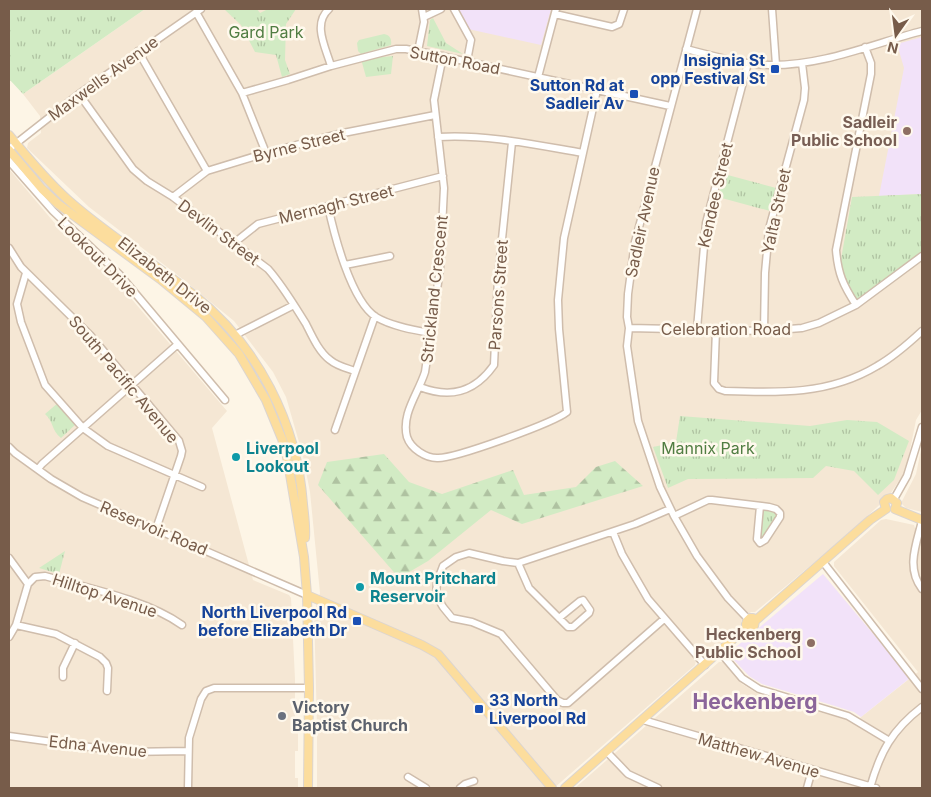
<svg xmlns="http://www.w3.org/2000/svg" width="931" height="797" font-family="Inter,sans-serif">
<defs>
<pattern id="forest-firs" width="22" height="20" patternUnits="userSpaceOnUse" patternTransform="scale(1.25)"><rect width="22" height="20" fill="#d2ebc4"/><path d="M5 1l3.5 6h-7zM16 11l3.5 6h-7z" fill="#afc2a1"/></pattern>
<pattern id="park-tufts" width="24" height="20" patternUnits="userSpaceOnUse" patternTransform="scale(1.25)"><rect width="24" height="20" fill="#d2ebc4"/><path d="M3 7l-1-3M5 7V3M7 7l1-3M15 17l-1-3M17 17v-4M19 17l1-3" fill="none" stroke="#afc2a1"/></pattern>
</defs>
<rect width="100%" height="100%" fill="#fdf5e6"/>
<!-- residential -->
<path fill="#f5e7d4" d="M145,9h777v401l-6,10 -10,50 -17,26 -41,38 -93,78h-4l-10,9v4l-34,30h-4l-7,6 -1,4 -141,123h-237v-62l-3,-117 2,-2 4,-14 -10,-101 -7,-36 -17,-59 -13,-25 -39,-51 -54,-44 -91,-70 -62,-59 1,-5 13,-10 -1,-17 -17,-22z
M9,169l54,64 49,43 115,135 -15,17 41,152 36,15 2,3 4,81v44h3v28h-3v27h3v10h-289z
M922,445v67l-16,-4 -5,-5 15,-29z
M886,519l28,6 1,3 7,1v259h-347l144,-126h4l19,22 18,11 87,25 9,5 5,-8 57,-45 -84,-106v-4l47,-42z"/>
<!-- education -->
<path fill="#f2e2f9" d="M457,9h94l-10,36 -73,-16z
M922,37v157l-43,2 25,-128 -7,-24z
M823,574l87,104 -49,39 -7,-5 -19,-6 -73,-22 -13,-8 -19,-20v-4z"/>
<!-- forest -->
<path fill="url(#forest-firs)" d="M384,454l25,28 33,12 71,-24 11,25 52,-8 20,-20 19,-6 28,25 -121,38 -31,-14 -63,51 -29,17 -81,-93 9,-23z"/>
<!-- park -->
<path fill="url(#park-tufts)" d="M9,9h136l-122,85 -14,-15z
M224,9h33l3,4 8,-4h28l-10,15 -1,36 5,14 -8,3 -6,-22 -21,-3 -14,-27z
M433,18l13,25 17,11 -36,-8 3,-26z
M384,34c6,1 8,5 7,11l-27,8 -3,1 -3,-3 -1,-8 2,-3z
M393,56l-2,18 -25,3 -5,-18z
M724,174l52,14 -6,23 -52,-14z
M922,194v58l-63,47 -5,-1 -14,-33 12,-68z
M59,402l17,22 -15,14c-10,-8 -7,-16 -16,-24z
M680,416l130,10 37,-6 30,2 32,19 -15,39 -16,15 -24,-24 -28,-5 -13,12 -125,1 -20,9 -15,-41 23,-5z
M766,509l8,1 4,6 -16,22 -2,-2 2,-23z
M65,551l-6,23 -20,-6z"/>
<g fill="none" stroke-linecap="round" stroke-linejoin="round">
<defs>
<path id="minor" d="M329,9c-17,15 -3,39 2,57
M454,9l17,31 -4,21
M697,9l-62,233 -7,52 -1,23 2,11 -2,18 11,75 22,66 14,29 23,40 31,42 20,21
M772,9l4,56
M196,12l46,81 24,60
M555,14l57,13 7,-3 5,-15
M424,17l17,-8
M686,49c27,7 55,15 83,16 53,1 103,-21 153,-34
M138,51l69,120
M418,51l6,-29 -2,-13
M443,56l-9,44 10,88 -4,81 -15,103c-7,22 -24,42 -18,65 4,12 19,21 30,21 17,1 116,-35 130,-46l-8,-83 -1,-29 6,-62 33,-148
M538,77l18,-68
M242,93l46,-13 43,-14 65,-17h10l26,5 238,52
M79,94l54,75 14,12 26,16 95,72c15,17 26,36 38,55 6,12 13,28 24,36 7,6 16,8 25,11
M438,137c49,-3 98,8 145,16
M9,149l70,-55 122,-85
M9,161l44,50 66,63 106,126
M173,197l34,-26 59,-18 72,-19 97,-19
M328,206c6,28 23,95 48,111 15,9 37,13 55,16
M234,243l24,-19 185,-48
M9,248l12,19 69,68 89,106 3,10 -1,5 -25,73
M345,265l45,-9
M26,273l-9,31 4,18 24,63 38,43 25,18 94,41
M856,305c-13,-20 -18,-31 -20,-55l35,-176v-11l-6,-16
M629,328l135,3 38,-3 17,-5 37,-18 66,-49
M697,329l9,-106 42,-160
M716,330l-2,53 5,6 6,2c53,2 104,4 152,-25 16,-9 31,-22 45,-35
M764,331l1,-58 4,-44 35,-129 1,-12 -3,-25
M235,335l59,-30
M420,387c31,12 55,5 74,-22l4,-87 14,-136
M335,430l40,-114
M9,447l6,6 36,26 31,18 225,98
M38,469l4,-5 136,-120
M894,499l13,-23 15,-49
M674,516l34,-16h4l57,7 7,2 4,4v4l-15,23 -5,3 -3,-4 3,-33
M922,521c-6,24 -16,47 0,68
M613,532l9,22 26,45 57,66
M9,558l19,26 -12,41 -7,12
M823,562l99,127
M518,563l11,25 39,39h5l16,-14 1,-3 -7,-10 -3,1 -21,17
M28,584l7,-7 10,-1c43,12 102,24 137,49
M664,619l-96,84h-5l-6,-3 -56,-66 -29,-12 -20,-4 -9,-11 -7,-12 1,-13 6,-16 13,-9 13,-4 34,8 15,2 117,-39 35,-15
M16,625l40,9 44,23 6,6 2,5 -1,23
M720,652l22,26 17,11 89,27 40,24
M63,677v-9l12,-25
M643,720l233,68
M9,736l117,16 62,-1
M607,752l21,22 30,14
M408,777l18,11
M188,788l1,-50 12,-39 5,-8 8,-3h95
M460,788l5,-4 9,-3
M807,788l5,-18
M870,788c10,-36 22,-58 52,-81"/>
<path id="major" d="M9,135c18,22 37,45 58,64 40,36 86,63 127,96 64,51 103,128 109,209 1,11 3,23 2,34
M9,150l33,39 16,15 102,75 46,38 33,37 27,46 16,39 5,18 17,100 3,38 2,93 -1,100
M886,509l-2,-7 3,-3 4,-1 6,5 -2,6
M895,509l27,11
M307,595l115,50 16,9 114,134
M755,621l-2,-3h-3l-3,3 -1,3 4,3 4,-1 1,-5 115,-101 16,-11
M565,788l183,-162"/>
</defs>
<!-- minor casing -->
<use href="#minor" stroke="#cfbdac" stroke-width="9"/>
<!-- major casing -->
<use href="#major" stroke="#dcd5d0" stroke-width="10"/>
<!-- minor -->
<use href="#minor" stroke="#fff" stroke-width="6"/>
<!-- major -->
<use href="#major" stroke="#fcdd9d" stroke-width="8"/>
</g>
<!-- markers -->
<g fill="#1a4fb4" stroke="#fff9ed" stroke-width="2">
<rect x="770" y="64" width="10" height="10" rx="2.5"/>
<rect x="629" y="89" width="10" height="10" rx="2.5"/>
<rect x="352" y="616" width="10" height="10" rx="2.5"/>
<rect x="474" y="704" width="10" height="10" rx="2.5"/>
</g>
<g fill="#8d6e63" stroke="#fff9ed" stroke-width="2">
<circle cx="907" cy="131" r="5"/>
<circle cx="811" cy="643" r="5"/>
</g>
<g fill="#0f9aa8" stroke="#fff9ed" stroke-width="2">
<circle cx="236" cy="457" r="5"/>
<circle cx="360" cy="587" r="5"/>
</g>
<circle fill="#6b7280" stroke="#fff9ed" stroke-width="2" cx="282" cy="716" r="5"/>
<g text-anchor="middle" stroke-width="5" stroke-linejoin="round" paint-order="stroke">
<!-- park labels -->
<g font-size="16" fill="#507d42" stroke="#fff9ed">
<text x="266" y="38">Gard Park</text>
<text x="708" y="454">Mannix Park</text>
</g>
<!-- street labels -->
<g font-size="16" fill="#775c4a" stroke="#fff9ed">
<text transform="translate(455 60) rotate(11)" y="6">Sutton Road</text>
<text transform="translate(103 78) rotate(-36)" y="6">Maxwells Avenue</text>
<text transform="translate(299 145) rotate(-14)" y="6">Byrne Street</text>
<text transform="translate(715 195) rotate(-77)" y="6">Kendee Street</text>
<text transform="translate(336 204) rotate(-14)" y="6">Mernagh Street</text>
<text transform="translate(776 211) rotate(-78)" y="6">Yalta Street</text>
<text transform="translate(642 222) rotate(-78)" y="6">Sadleir Avenue</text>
<text transform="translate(219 232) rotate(37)" y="6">Devlin Street</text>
<text transform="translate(98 257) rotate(45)" y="6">Lookout Drive</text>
<text transform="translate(165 275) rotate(38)" y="6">Elizabeth Drive</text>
<text transform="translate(434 289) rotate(-84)" y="6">Strickland Crescent</text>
<text transform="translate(498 295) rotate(-86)" y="6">Parsons Street</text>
<text x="726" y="335">Celebration Road</text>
<text transform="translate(124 379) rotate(50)" y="6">South Pacific Avenue</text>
<text transform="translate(154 528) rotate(23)" y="6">Reservoir Road</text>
<text transform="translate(105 595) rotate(18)" y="6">Hilltop Avenue</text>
<text transform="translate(98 746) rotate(6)" y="6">Edna Avenue</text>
<text transform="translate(759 755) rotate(16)" y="6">Matthew Avenue</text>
</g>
<!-- transit labels -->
<g font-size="16" font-weight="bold" fill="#164399" stroke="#fff9ed" text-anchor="end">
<text x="765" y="66">Insignia St<tspan x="765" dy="18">opp Festival St</tspan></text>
<text x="624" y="91">Sutton Rd at<tspan x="624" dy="18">Sadleir Av</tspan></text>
<text x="347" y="618">North Liverpool Rd<tspan x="347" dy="18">before Elizabeth Dr</tspan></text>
<text x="489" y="706" text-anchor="start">33 North<tspan x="489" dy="18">Liverpool Rd</tspan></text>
</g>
<!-- education labels -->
<g font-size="16" font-weight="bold" fill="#785e54" stroke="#fff9ed" text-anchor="end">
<text x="897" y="128">Sadleir<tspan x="897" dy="18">Public School</tspan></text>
<text x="801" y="640">Heckenberg<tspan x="801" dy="18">Public School</tspan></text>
</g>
<!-- culture labels -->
<g font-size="16" font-weight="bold" fill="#0d838f" stroke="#fff9ed" text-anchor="start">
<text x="246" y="454">Liverpool<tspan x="246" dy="18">Lookout</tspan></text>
<text x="370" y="584">Mount Pritchard<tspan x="370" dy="18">Reservoir</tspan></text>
</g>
<!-- worship labels -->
<g font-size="16" font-weight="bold" fill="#5b616d" stroke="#fff9ed" text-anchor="start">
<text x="292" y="713">Victory<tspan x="292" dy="18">Baptist Church</tspan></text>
</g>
<!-- district labels -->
<g font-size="21" font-weight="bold" fill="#8b659a" stroke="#fff9ed">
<text x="755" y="709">Heckenberg</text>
</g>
</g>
<!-- border -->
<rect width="931" height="797" fill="none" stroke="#775c4a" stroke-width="20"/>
<!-- north arrow -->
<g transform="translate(896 35) rotate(194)" stroke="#fff9ed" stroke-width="4" paint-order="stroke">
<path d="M0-4L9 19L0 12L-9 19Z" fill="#775c4a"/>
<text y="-8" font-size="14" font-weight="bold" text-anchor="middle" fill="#775c4a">N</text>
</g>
</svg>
